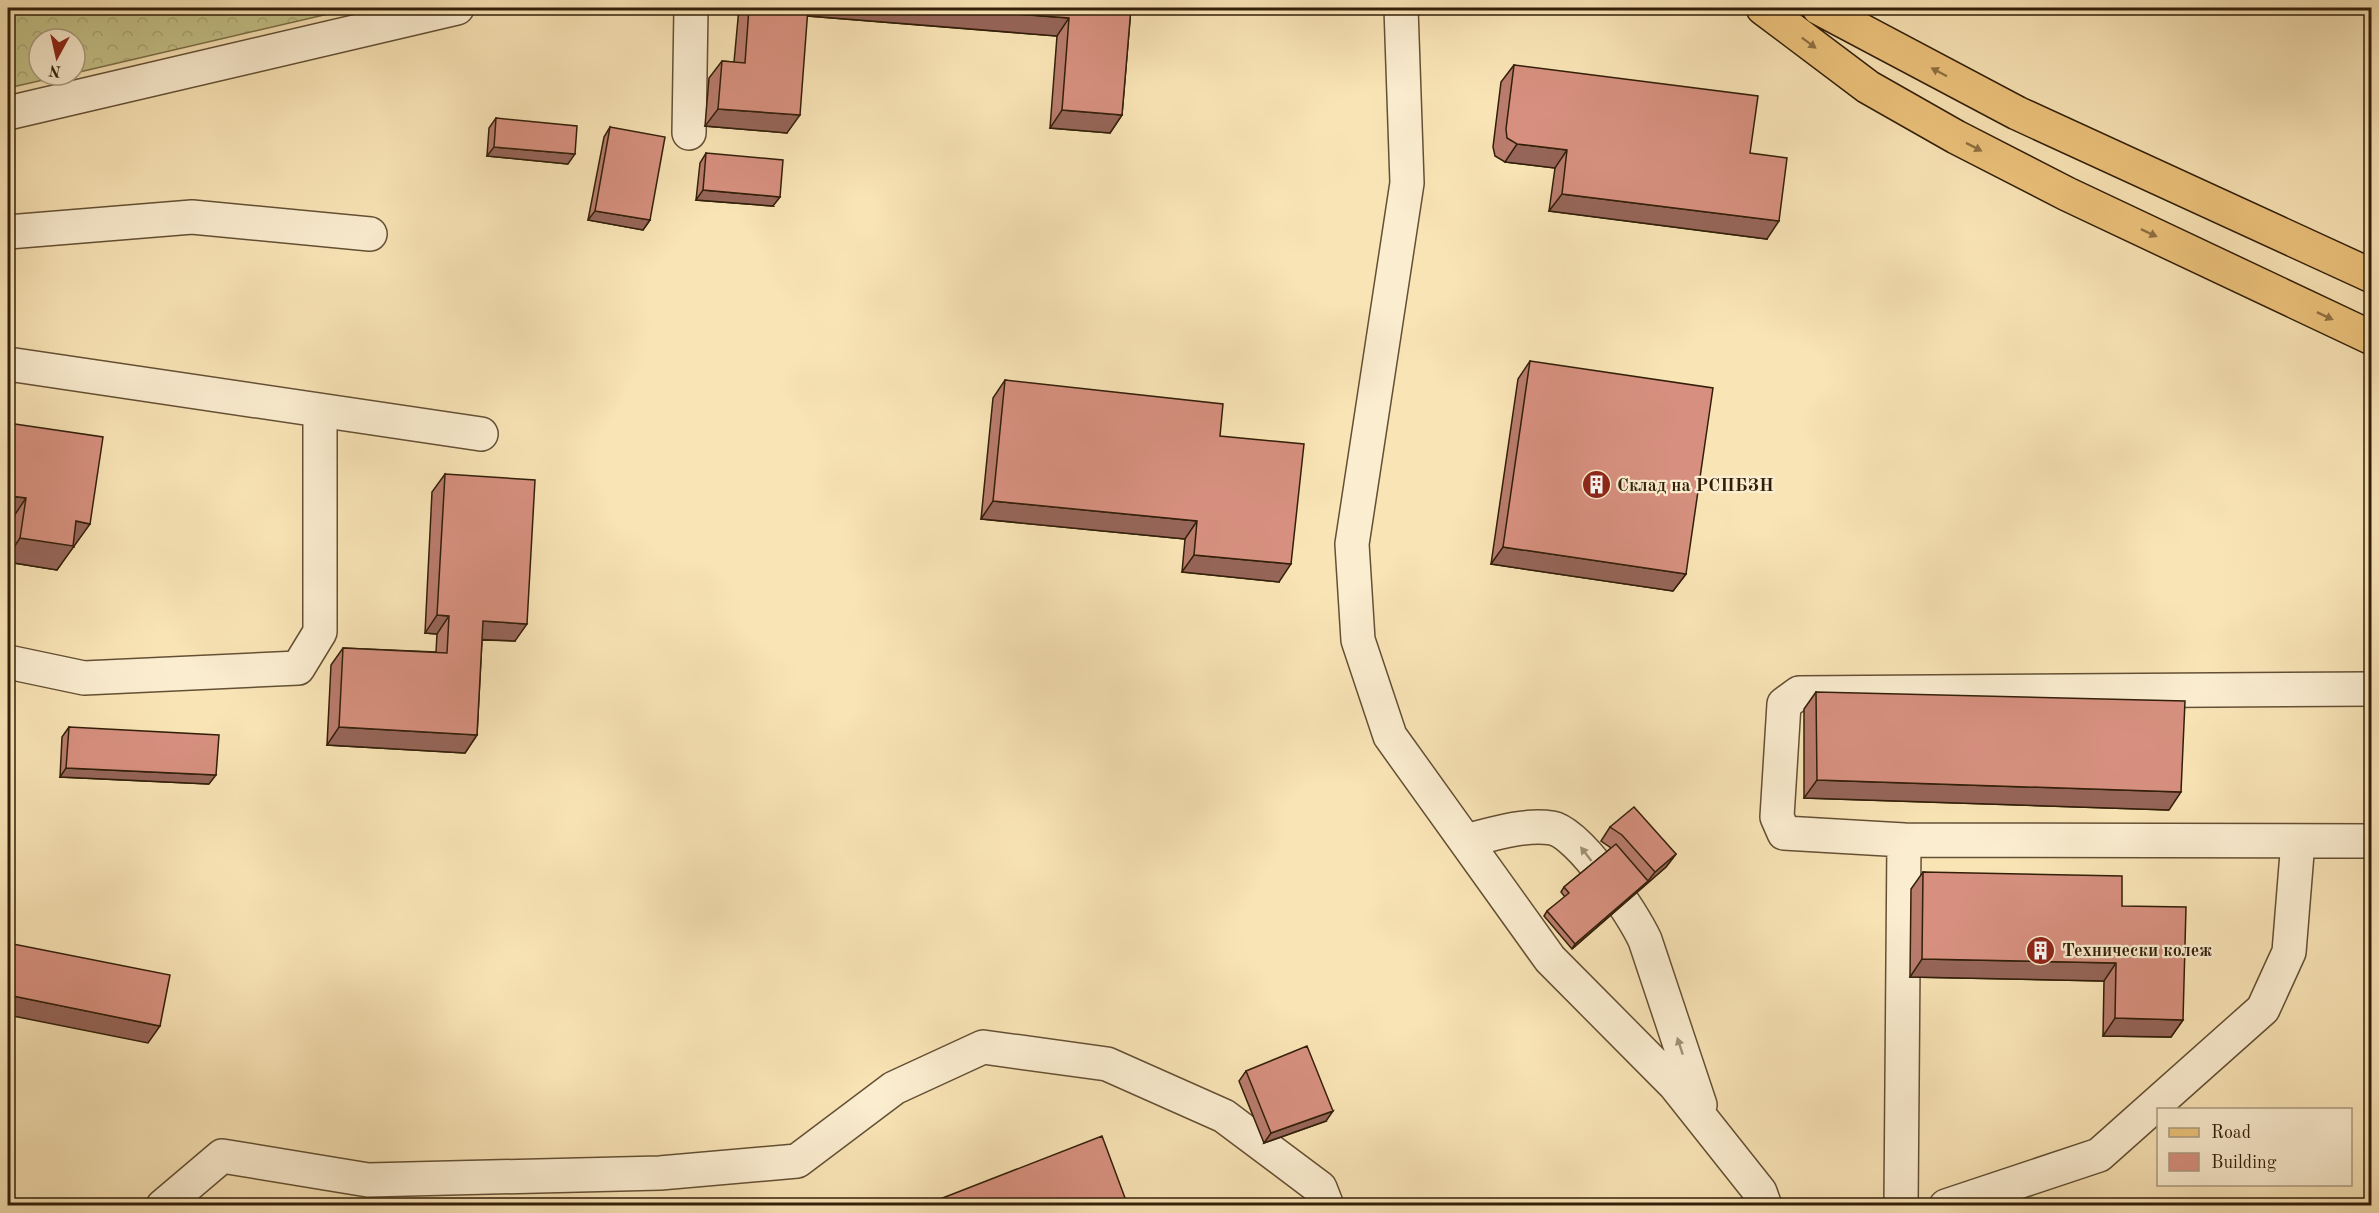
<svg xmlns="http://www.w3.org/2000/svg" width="2379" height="1213" font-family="'Old Standard TT',serif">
<defs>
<pattern id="forest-crowns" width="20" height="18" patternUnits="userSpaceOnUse" patternTransform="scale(1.5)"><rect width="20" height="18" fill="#c5c289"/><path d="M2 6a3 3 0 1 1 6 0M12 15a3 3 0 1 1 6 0" fill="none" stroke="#aaa675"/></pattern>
</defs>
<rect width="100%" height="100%" fill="#f9e4b6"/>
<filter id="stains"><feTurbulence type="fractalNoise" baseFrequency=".00333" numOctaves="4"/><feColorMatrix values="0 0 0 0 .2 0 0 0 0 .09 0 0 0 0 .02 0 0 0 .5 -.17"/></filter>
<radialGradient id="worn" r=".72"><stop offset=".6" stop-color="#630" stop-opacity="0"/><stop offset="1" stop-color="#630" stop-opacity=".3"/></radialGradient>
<!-- forest -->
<path fill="url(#forest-crowns)" stroke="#7c7049" stroke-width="1.5" d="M8,8h346l-279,65v-34h-36v36h26l-57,13z"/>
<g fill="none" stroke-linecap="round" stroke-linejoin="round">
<defs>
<path id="minor" d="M1401,8l6,175 -55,361 6,96 32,96 160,223 125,126 85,107 5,14
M8,113l449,-105
M689,133l2,-125
M8,232l184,-15 178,17
M8,364l473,70
M8,662l76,16 214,-10 22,-36v-221
M1904,840l-120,-7 -7,-16 7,-113 15,-11 573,-4
M1466,841c27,-7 57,-17 86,-13 28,5 81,86 93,112l55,165
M163,1206l59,-50 146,24 292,-7 137,-12 97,-73 89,-41 124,17 117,52 96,72 7,18
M1901,1206l3,-366 468,1
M1946,1206l153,-51 164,-146 26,-57 9,-111"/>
<path id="major" d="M1763,8l105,79 88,50 111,57 305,144
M1819,8l198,105 355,163"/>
</defs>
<!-- minor casing -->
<use href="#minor" stroke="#645034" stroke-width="36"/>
<!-- major casing -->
<use href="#major" stroke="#321f09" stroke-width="36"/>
<!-- minor -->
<use href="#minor" stroke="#fbedd0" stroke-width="33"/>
<!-- major -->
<use href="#major" stroke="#ecc27b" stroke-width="33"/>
</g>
<!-- wall -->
<path fill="#b97c6d" stroke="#321f09" stroke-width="1.5" d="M739,8h392l-9,107 -12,18 -60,-5 7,-92 -250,-20 -20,117 -82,-7 4,-48 13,-17 12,1z
M1514,65l236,88 17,86 -218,-28 6,-43 -50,-6 -10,-6 -2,-9 8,-65z
M496,118l72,46 -81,-8 2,-28z
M610,127l40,93 -7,10 -55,-10 16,-83z
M706,153l67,53 -77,-6 4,-37z
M1530,361l156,213 -13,17 -182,-27 27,-185z
M1005,380l215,56 59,146 -97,-10 3,-33 -204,-20 12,-121z
M8,423l66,124h-2l-15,23 -49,-8v-25l2,-15 -2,-1z
M445,474l70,167 -33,-1 -5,95 -12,18 -138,-8 4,-80 12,-17 93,4 1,-18 -12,-1 7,-141z
M1816,692l353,118 -365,-12v-89z
M69,727l140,57 -149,-7 2,-40z
M1610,827l66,27 -10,13 -94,82 -28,-33 3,-5 18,-14 -4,-5 3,-5 47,-39 -10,-7z
M1923,872l199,34 61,114 -12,17 -68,-1 1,-55 -194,-4 1,-88z
M1246,1071l80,50 -62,22 -25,-62z"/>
<!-- shaded-wall -->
<path fill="#966559" stroke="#321f09" stroke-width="1.5" d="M802,8h134l133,10 -12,18 -261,-21z
M718,109l82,6 -13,18 -82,-7z
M1062,110l60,5 -12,18 -60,-5z
M1517,144l50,6 -12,18 -50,-6z
M494,147l81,7 -7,10 -81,-8z
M703,190l77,7 -7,9 -77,-6z
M1562,194l217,27 -12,18 -218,-28z
M595,211l55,9 -7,10 -55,-10z
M8,480l5,1 -5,7z
M10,496l16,2 -16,24 -2,-1v-21z
M993,501l204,20 -12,18 -204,-20z
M76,521l14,3 -33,46 -49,-8v-6l12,-18z
M1503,547l183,27 -13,17 -182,-27z
M1194,555l97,9 -12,18 -97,-10z
M437,615l12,1 -12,18 -12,-1z
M483,621l44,3 -12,17 -44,-2z
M339,727l138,8 -12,18 -138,-8z
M66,768l150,7 -7,9 -149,-7z
M1817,780l364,12 -12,18 -365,-12z
M1676,854l-10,13 -94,82 3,-5 73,-63 7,-9z
M1922,959l194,4 -12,18 -194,-4z
M8,995l152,31 -12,17 -140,-28z
M2115,1018l68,2 -12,17 -68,-1z
M1333,1111l-7,10 -62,22 7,-10z"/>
<!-- building -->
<path fill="#d7907f" stroke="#321f09" stroke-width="1.5" d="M749,8h59l-8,107 -82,-6 4,-48 23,2z
M936,8h195l-9,107 -60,-5 7,-92z
M1514,65l244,31 -8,57 37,5 -8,63 -217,-27 5,-44 -50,-6 -10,-6 -1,-9z
M496,118l81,8 -2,28 -81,-7z
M610,127l55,10 -15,83 -55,-9z
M706,153l77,7 -3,37 -77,-7z
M1530,361l183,27 -27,186 -183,-27z
M1005,380l218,24 -3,32 84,8 -13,120 -97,-9 3,-34 -204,-20z
M8,423l95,14 -13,87 -14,-3 -3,25 -53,-8 6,-40 -16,-2 3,-15 -5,-1z
M445,474l90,6 -8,144 -44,-3 -6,114 -138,-8 4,-79 104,5 2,-37 -12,-1z
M1816,692l369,9 -4,91 -364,-12z
M69,727l150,8 -3,40 -150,-7z
M1634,807l42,47 -21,18 -33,-37 -12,-8z
M1616,844l32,37 -73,63 -28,-33 22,-18 -5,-6z
M1923,872l199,4v30l64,1 -3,113 -68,-2 1,-55 -194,-4z
M8,943l162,32 -10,51 -152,-31z
M1307,1046l26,65 -62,22 -25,-62z
M1102,1136l26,70h-206z"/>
<!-- one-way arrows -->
<defs><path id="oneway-solid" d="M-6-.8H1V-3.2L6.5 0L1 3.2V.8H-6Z" transform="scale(1.5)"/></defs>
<g fill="#8f7042">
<use href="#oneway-solid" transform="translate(1809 43) rotate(37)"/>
<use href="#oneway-solid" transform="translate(1939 72) rotate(-152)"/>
<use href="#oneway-solid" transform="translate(1974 147) rotate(27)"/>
<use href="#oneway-solid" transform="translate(2149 233) rotate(25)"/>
<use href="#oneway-solid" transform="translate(2325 316) rotate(25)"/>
</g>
<g fill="#a19076">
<use href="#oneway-solid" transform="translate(1586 854) rotate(-128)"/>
<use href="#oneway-solid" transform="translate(1680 1046) rotate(-108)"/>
</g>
<!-- icons -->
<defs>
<symbol id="building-disc" viewBox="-11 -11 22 22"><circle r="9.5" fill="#8f2418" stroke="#fbedd0"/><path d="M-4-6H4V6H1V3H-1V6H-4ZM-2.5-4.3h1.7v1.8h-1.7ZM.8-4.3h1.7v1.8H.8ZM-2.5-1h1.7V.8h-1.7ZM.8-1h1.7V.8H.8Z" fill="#fff"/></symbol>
</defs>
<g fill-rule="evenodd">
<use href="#building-disc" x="1580" y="468" width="33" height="33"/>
<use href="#building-disc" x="2024" y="934" width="33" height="33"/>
</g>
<g text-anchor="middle" stroke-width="4.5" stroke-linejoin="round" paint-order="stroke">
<!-- poi labels -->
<g font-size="18" font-weight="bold" fill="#321f09" stroke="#fbedd0" text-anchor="start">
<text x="1617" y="491">Склад на РСПБЗН</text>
<text x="2062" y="956">Технически колеж</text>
</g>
</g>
<!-- margin -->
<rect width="2379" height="1213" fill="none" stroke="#f9e4b6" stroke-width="30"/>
<rect x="9" y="9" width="2361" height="1195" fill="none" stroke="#321f09" stroke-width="3"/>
<rect x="15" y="15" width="2349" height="1183" fill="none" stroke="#321f09" stroke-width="1.5"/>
<!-- legend -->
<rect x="2157" y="1108" width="195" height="78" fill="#fbedd0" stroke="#ab9b80" stroke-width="1.5"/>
<rect x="2169" y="1128" width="30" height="9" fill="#ecc27b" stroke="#ab9b80" stroke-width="1.5"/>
<text x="2211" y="1138" font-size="18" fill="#321f09">Road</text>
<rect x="2169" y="1153" width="30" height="18" fill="#d7907f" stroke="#ab9b80" stroke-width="1.5"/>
<text x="2211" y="1168" font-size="18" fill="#321f09">Building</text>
<!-- north arrow -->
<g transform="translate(57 57) rotate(188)"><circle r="28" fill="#fbedd0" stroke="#ab9b80" stroke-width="1.5"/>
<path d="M0-4.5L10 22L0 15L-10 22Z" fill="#8f2418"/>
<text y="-9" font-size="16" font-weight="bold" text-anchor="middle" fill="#321f09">N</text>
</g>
<rect width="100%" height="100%" filter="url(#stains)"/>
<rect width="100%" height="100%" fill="url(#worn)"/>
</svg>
